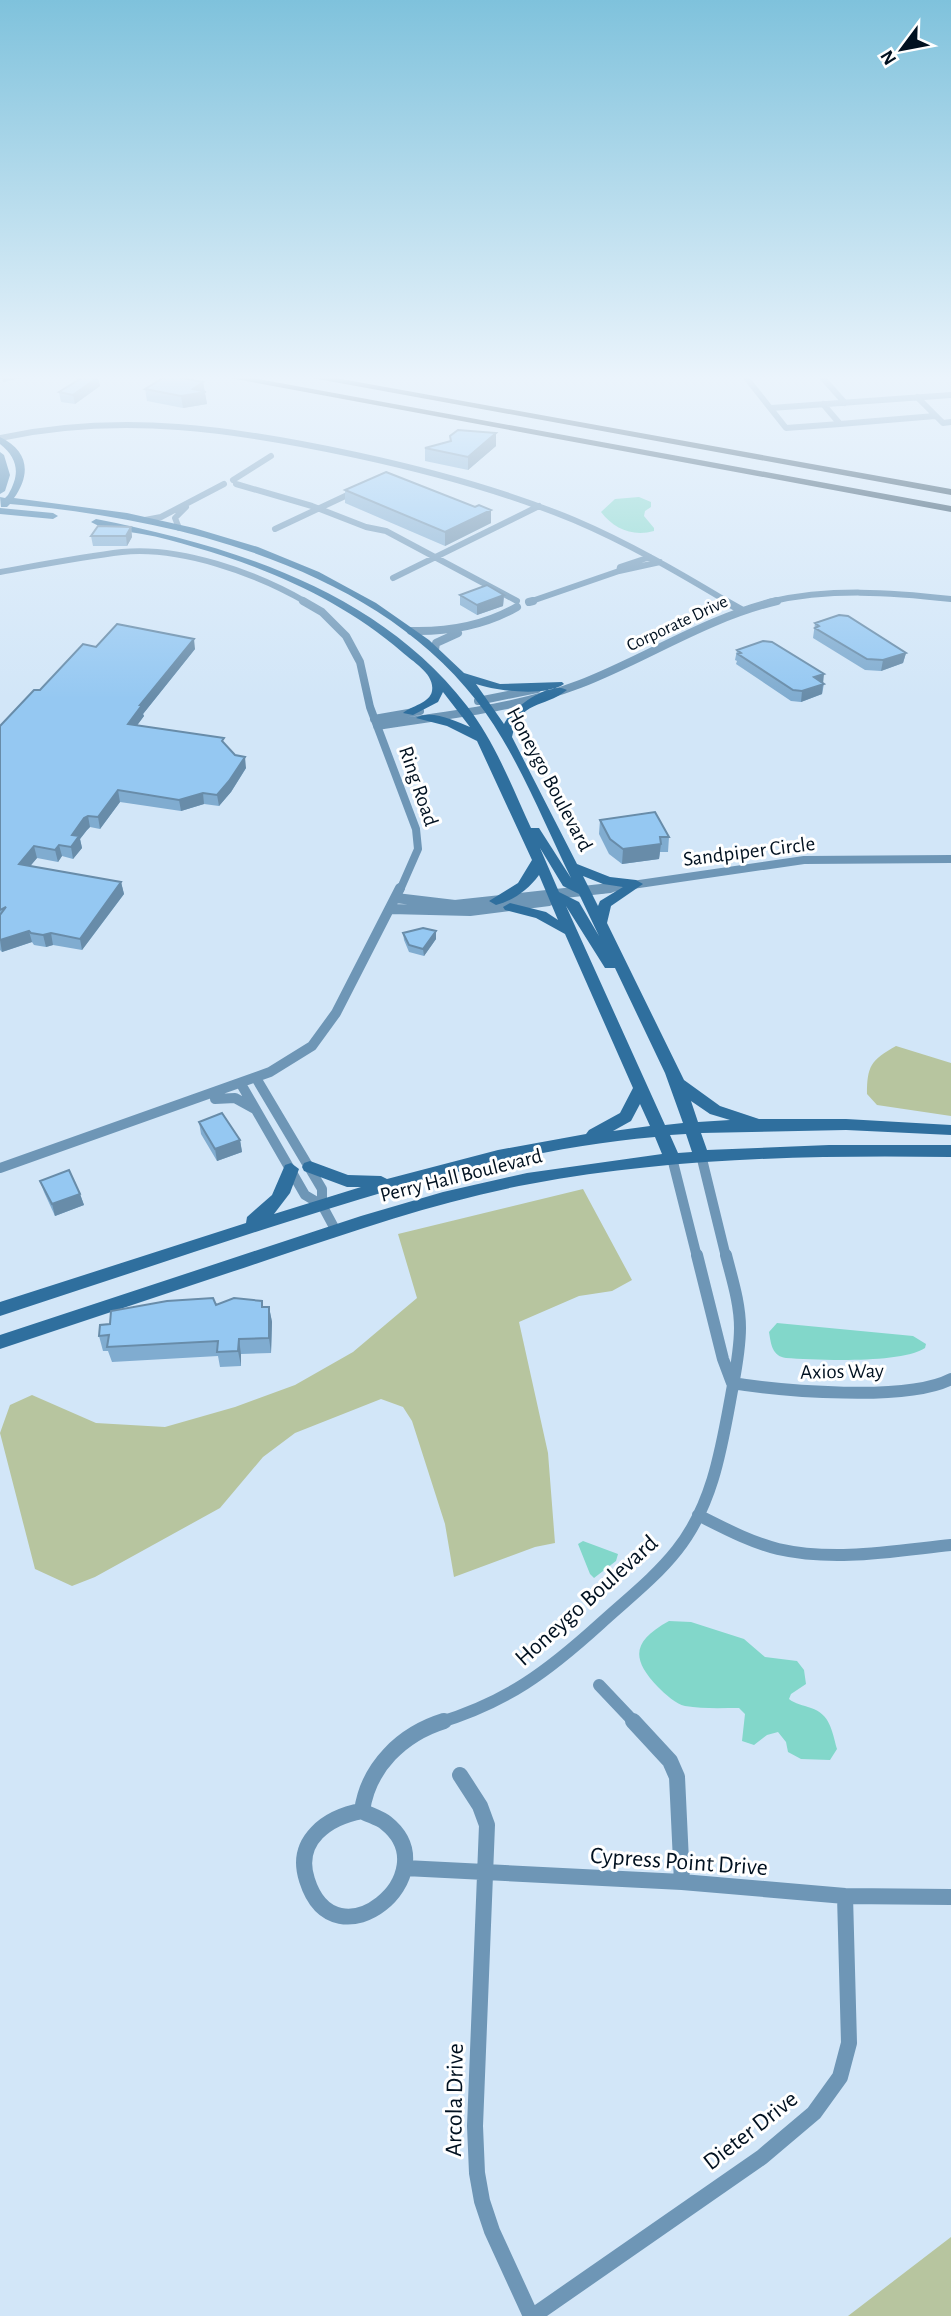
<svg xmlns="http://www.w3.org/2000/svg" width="951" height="2316" font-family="'Alegreya Sans',sans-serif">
<rect width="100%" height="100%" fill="#d2e6f8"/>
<!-- green -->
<path fill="#b7c59f" d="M896,1046l55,17v53l-74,-11 -10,-11c0,-28 4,-34 29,-48z
M583,1189l49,91 -20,11 -33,5 -60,26 29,131 7,90 -20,4 -81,30 -9,-53 -33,-103 -9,-14 -22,-8 -86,34 -32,24 -43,51 -125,69 -23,9 -37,-17 -35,-136 10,-28 22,-10 64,28 69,4 70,-20 60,-22 58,-33 64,-54 -19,-64z
M951,2237v79h-103z"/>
<!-- water -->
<path fill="#82d7ca" d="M639,497l12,5v5l-6,4 -1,5 10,12v3c-21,6 -40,-2 -53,-19l14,-13z
M777,1323l136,13 13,8 -1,4c-25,16 -108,12 -139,10 -14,-2 -15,-14 -17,-26z
M583,1541l35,13 -2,7 -22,17 -4,-4 -12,-30z
M669,1621l22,1 53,17 21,18 32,4 7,9 2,14 -15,10 -2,5c6,5 14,6 22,9 19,6 21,23 26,41l-7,11 -29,-1 -13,-7 -2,-10 -8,-10 -11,3 -13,10 -12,-4 3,-27 -6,-6c-17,0 -37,1 -54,-2 -9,-2 -20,-12 -27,-19 -28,-29 -25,-46 11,-66z"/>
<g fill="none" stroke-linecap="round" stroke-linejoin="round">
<!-- street-far4 -->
<path stroke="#6e96b6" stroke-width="6" d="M744,375l42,53 54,-4 -17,-20
M820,375l25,28
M917,397l26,26 8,-1
M771,408l180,-13
M840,424l95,-8
M0,438c122,-26 235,-9 356,17 74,16 148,36 218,65 54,23 104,52 154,82
M233,480l38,-24
M236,484l76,22 54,21 20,4 131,70
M145,520l16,-3 63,-33
M179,528l-4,-10 11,-11
M275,529l83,-39
M650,557l-30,10 -1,4 41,-9
M0,572c40,-7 81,-15 122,-20 58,-6 134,21 184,50
M393,578l146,-72
M529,602l90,-31
M769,602c60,-14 122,-10 182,-3"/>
<!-- street-far3 -->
<path stroke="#6e96b6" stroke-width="8" d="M303,601l19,11 24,24 14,26 10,45 46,122 2,20 -18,41
M725,601l16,9
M529,602l4,-1
M411,631c38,1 73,-5 106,-24
M435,650l1,-7 22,-10
M478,701l59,-12
M374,719l46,-8
M377,726c68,-11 138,-17 203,-42 67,-26 126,-66 197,-83
M598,890l206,-30 147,-1"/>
<!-- street-far2 -->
<path stroke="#6e96b6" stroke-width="10" d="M396,898l59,7 155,-17
M390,909l80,2 79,-10
M256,1078l66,111v16l14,26
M241,1084l64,111 17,10
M215,1099l20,-1 20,11
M701,1155l25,102
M672,1158l25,99
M0,1168l270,-96 42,-26 24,-33 64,-125"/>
<!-- street-far1 -->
<path stroke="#6e96b6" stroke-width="12" d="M697,1255l26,104 9,24
M732,1383c50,8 175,19 219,-4
M698,1515c26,13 52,27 80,34 57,13 116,2 173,-4
M599,1685l36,38
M438,1723c69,-21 109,-51 162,-99 25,-23 55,-46 77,-74 35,-44 44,-99 54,-154 4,-22 9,-45 9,-68 0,-25 -8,-49 -14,-73"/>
<!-- street -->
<path stroke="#6e96b6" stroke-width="16" d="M633,1721l37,40 7,16 5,105
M460,1775l20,31 7,19 -12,301 2,47 5,28 10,30 39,85
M362,1811c6,-44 40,-77 82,-90
M362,1811c7,4 18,7 24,12 64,51 -51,146 -79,57 -13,-40 21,-63 55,-69z
M405,1868l277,14 163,14 106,1
M533,2316l229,-159 52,-44 26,-36 9,-34 -4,-147"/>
<!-- secondary -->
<path fill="#2f6f9e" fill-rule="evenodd" d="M0,437c29,14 31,37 14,61l113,15 67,15 64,19 61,25 57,31 53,37 35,33 36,11 62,-2 2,2c-19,13 -67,7 -88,0l28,40c7,-16 47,-44 63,-34 -24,19 -47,9 -55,47l65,127 33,13 26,3 7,4 -32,22 -4,17 77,157 36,26 39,13h87l105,6v10l-105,-5 -145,3 6,17 122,-5h122v12c-141,-2 -282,1 -421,27 -87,16 -170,45 -254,73 -92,31 -184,61 -276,92v-14l361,-119 82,-24 84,-19 135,-19 -7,-17c-134,12 -260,50 -387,91 -90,29 -179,59 -268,88v-14l246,-79 1,-6 25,-22 13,-30 6,-2 8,6 -9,24 -16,21 87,-27h-14l-43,-16 -2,-4 2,-4 6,-2 38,14 33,1 6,3 111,-29 88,-16 3,-4 31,-17 13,-25 -68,-154 -29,-16 -31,-8 -2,-3 7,-4 36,9 12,8 -19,-45c-11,15 -25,25 -43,30l-7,-4 29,-18 14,-23 -55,-119 -30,-15 -31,-8c14,-9 40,3 54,9l-27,-35 -5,10 -25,13 -10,-2c8,-7 27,-10 29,-22 3,-17 -19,-29 -30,-39 -59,-51 -134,-84 -208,-105 -17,-5 -34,-10 -52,-13 -15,-3 -38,-4 -51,-12l5,-3c137,27 282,72 371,187 28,36 45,81 64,122h8l32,50c-28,-57 -56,-129 -95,-178 -105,-135 -304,-182 -466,-196l-3,3h-6l-1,-10 5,1 3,-3c12,-20 11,-36 -8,-51zM540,848l23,38 16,8 20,42 -20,-34 -20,-10zM583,876l20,8 20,3 -23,14 -2,5zM566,906l39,62h10l50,105 18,50 -18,2zM691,1101l19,13 20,6 -32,2zM640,1104l10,22 -37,5 18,-10zM686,1134l6,18 -14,1 -8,-18z
M0,452l4,3 6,20 -5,16 -5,3z
M0,508l53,5 5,3 -5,3 -53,-5z"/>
<!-- highway -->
<path fill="#1a3b53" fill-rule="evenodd" d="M214,375h22l715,131v6z
M296,375h23l632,114v6z"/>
</g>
<!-- wall -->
<path fill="#80acd0" d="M75,375h22l3,11 -25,18 -14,-2 -2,-10 18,-11z
M203,382l4,22 -24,4 -36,-7 -2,-12z
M496,433v13l-28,24 -43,-9v-13z
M345,490l146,33 -46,23 -100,-43z
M131,527l1,10 -5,9h-34l-2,-10z
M460,595h44l-1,11 -26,9 -17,-10z
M815,623l91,30 -3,10 -22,8 -16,-1 -52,-32z
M96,647l99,2 -52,65 1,2 -7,9 88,20 21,23 -15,24 -12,14 -15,-2 -23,7 -61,-9 -20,27 -10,-2 -3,3 -7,9 2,9 -9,11 -11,-3 -4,6 -21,-4 -7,8 91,16 3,12 -42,56 -29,-5 -7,2 -12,-2 -2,-3 -30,10 -2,-2v-224l40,-36z
M737,650l85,33 2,1 -2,10 -21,8 -10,-1 -55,-37 1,-3 -2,-1z
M600,820l69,17 -1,15h-8l-1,7 -37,5 -13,-10 -10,-20z
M436,931v8l-12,17 -15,-4 -5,-12 -1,-7z
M199,1122l41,18 2,12 -25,9 -16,-27z
M40,1181l40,13 4,11 -29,11 -11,-24z
M216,1305l53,2 3,15 -1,31 -30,1v12l-21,1 -2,-11 -106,6 -4,-11h-5l-4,-15 11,-12z"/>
<!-- shaded-wall -->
<path fill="#688ca9" d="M1,375h22v3l-20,4z
M98,377l2,9 -25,18 -2,-9z
M203,382l4,22 -24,4 -2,-12z
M496,433v13l-28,24v-13z
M491,510v13l-46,23v-14z
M131,527l1,10 -5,9 -1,-10z
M504,595l-1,11 -26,9v-10z
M194,639l1,10 -52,65 1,2 -14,19 -2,-11 12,-19z
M906,653l-3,10 -22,8 2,-11z
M824,674l-2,20 -21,8 1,-11 12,-14z
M245,757l1,11 -15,24 -12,14 -2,-11z
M118,790l2,12 -20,27 -2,-12z
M203,793l1,11 -23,7 -2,-11z
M88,816l2,11 -3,3 -7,9 2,9 -9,11 -2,-12 1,-12 12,-17z
M661,844l-2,15 -37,5 1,-15z
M59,845l3,11 -4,6 -3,-12z
M34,846l3,12 -15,18 -3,-12z
M121,882l3,12 -42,56 -2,-11z
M29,931l3,11 -30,10 -2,-12z
M436,931v8l-12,17 -1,-7z
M51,933l2,12 -7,2 -3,-12z
M240,1140l2,12 -25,9 -2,-12z
M80,1194l4,11 -29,11 -3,-12z
M269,1307l3,15 -1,31 -2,-15z
M239,1339l2,15v12l-3,-15z"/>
<!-- building -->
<path fill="#95c8f2" stroke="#688ca9" stroke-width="2" d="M78,375h19l1,2 -25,18 -14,-3 21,-13z
M168,375l35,7 -10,7 13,3 -25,4 -36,-7z
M458,430l38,3 -28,24 -43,-9 26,-7 -1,-5z
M386,472l89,35 4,-2 12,5 -46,22 -100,-42z
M98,526l33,1 -5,9h-35z
M487,585l17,10 -27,10 -17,-10z
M839,615l9,1 58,37 -23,7 -16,-1 -52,-31 4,-2 -4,-3z
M117,624l77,15 -54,66h2l-14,19 96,14 -2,3 13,14 10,2 -16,24 -12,14 -14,-2 -24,7 -61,-10 -20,27 -10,-1 -4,2 -12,17 7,1 -8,11 -12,-2 -4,5 -21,-4 -15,18 102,18 -41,57 -29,-6 -8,2 -12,-2 -2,-2 -29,9v-25l6,-8 -6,3v-184l34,-36h6l43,-46 13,3z
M763,641l9,1 52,32 -10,3 10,7 -22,7 -9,-1 -55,-36 3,-1 -4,-3z
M655,812l14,25h-9l1,7 -38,5 -13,-10 -10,-19z
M423,928l13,3 -13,18 -14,-4 -6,-12z
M222,1113l18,27 -25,9 -16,-27z
M69,1170l11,24 -28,10 -12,-23z
M213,1298l3,7 18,-7 28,3v6h7v31l-30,1 -1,12 -21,1 1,-11 -111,6 2,-12 -10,1 1,-11 10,-1 1,-13 56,-10z"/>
<!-- sky -->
<linearGradient id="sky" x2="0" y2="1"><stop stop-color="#7fc2dc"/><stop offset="0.54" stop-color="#ebf4fc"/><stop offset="1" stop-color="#ebf4fc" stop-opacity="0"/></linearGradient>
<rect width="951" height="699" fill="url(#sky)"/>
<g text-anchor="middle" stroke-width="6" stroke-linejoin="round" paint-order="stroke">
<!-- far-street labels -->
<g font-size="18" fill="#011120" stroke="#fff">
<text transform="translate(677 623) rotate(-25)" y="6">Corporate Drive</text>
</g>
<!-- street labels -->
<g font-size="21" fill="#011120" stroke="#fff">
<text transform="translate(550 779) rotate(62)" y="7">Honeygo Boulevard</text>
<text transform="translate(419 786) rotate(71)" y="7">Ring Road</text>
<text transform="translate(749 851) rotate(-7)" y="7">Sandpiper Circle</text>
<text transform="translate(461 1175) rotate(-14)" y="7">Perry Hall Boulevard</text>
<text transform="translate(842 1371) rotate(-1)" y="7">Axios Way</text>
</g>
<!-- near-street labels -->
<g font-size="24" fill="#011120" stroke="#fff">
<text transform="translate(586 1600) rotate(-42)" y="8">Honeygo Boulevard</text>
<text transform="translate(679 1861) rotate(4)" y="8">Cypress Point Drive</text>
<text transform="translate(454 2100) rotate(-89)" y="8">Arcola Drive</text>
<text transform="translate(750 2130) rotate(-38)" y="8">Dieter Drive</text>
</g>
</g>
<!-- north arrow -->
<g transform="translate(902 49) rotate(238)" stroke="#ffffff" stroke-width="5" paint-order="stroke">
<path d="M0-5L12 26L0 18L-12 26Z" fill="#011120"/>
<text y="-10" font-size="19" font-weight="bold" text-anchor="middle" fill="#011120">N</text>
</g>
</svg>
